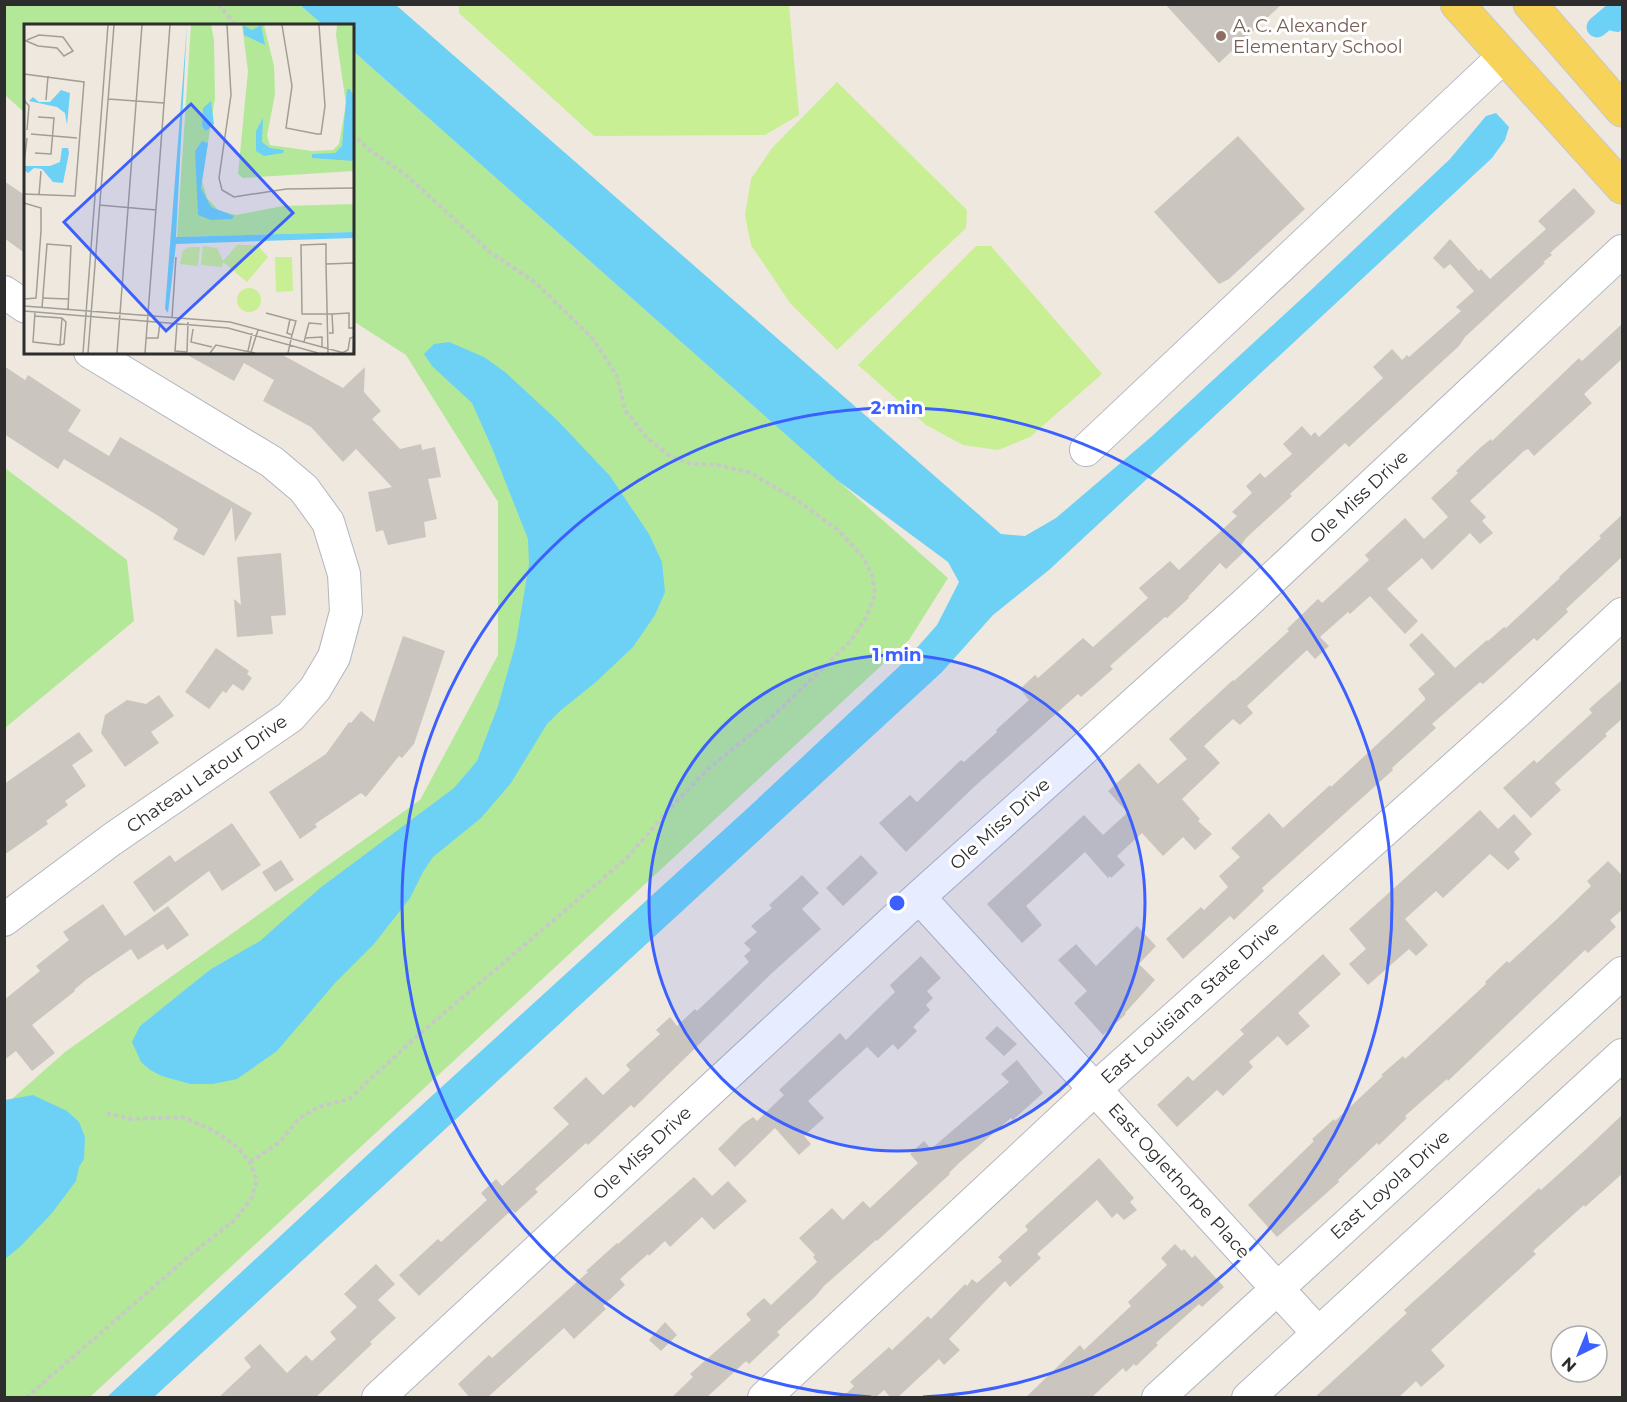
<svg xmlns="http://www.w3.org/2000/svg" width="1627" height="1402" font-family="Montserrat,sans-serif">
<rect width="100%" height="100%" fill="#efe8de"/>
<!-- green -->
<path fill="#b3e899" d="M5,5h295l23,20 -297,1 -1,87 -20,-18z
M353,51l595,527 -39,62 -819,757h-85l-1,-291 61,-54 355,-252 78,-145v-153l-92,-147 -53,-34z
M5,468l122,92 7,61 -129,107z"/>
<!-- pitch -->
<path fill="#c9ef94" d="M459,5h330l10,110 -34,20 -171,1 -135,-123z
M837,82l130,128 -1,18 -129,122 -47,-47 -39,-58 -6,-30 6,-36 21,-31z
M976,246h15l111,128 -72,63 -32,13 -35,-5 -37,-20 -68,-60z"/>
<!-- water -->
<path fill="#6dd1f5" d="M300,5h96l605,529 24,2 31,-18 95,-81 160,-147 139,-131 36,-43 10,-3 13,14 -4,13 -13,18 -443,412 -56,45 -51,57 -788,725h-47l283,-263 359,-327 157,-147 31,-35 22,-43 -11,-20 -111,-82 -484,-429 -1,-25 -29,-1z
M1611,5h11v24l-3,3c-14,-1 -17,-5 -19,-18z
M449,342l35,15 21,15 53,49 52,55 39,58 13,28 3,30 -10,23 -22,32 -37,35 -36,29 -13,13 -36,59 -30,35 -48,39 -10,15 -13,26 -36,46 -39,39 -58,68 -40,28 -24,5h-23l-28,-8 -12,-6 -9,-8 -9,-20 8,-16 71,-57 49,-28 60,-53 134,-100 23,-27 21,-55 18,-64 13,-78 -1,-25 -36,-91 -20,-45 -40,-37 -8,-12 10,-10z
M33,1095l34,16 12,11 6,15 -1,22 -5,8 -3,14 -24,32 -31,33 -16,13v-159z"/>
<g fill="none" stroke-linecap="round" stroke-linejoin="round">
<!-- canal -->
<path stroke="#6dd1f5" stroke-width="21" d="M1597,27l25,-21"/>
</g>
<!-- building -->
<path fill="#cac5be" d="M1165,4h117l-63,59z
M1238,136l67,73 -76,70 -10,5 -65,-72z
M4,181l22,15v58l-22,-16z
M1574,188l21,23 -1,3 -44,39 2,2 -9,7 2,1 -80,74 -6,9 -110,101 -4,-4 -55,51 2,2 -46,42 -6,9 4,5 -18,17 -6,-6 -32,34 1,1 -22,20 -2,-1 -55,49 3,3 -32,28 -3,-3 -104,93 -68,65 -27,-29 31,-28 7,7 44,-42 3,2 33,-30 -1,-2 33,-30 -9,-11 15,-14 3,3 45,-40 10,9 55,-49 -9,-10 31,-27 9,9 58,-54 -5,-4 20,-19 -6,-7 14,-13 5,5 27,-24 -9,-10 19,-18 9,10 4,-4 4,5 64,-59 -10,-11 19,-18 10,11 5,-5 2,2 52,-46 -5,-4 18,-16 -24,-27 -6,5 -11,-11 17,-19 29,32 2,-2 9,10 56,-50 -8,-8z
M1623,323v35l-39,36 8,9 -58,53 -6,-7 -4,2 -54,50 16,16 -4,4 11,12 -13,11 -10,-11 -38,37 -10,-12 -35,31 31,32 -13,13 -35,-38 -20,18 -2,-2 -28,25 9,9 -14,13 -8,-9 -60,56 6,7 -13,12 -7,-6 -29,27 16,17 -38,36 18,20 -2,2 14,13 -17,16 -12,-13 -20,19 -21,-23 -25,23 8,9 -14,13 -1,-2 -2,2 -23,-26 -59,54 16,19 -20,18 -35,-39 97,-89 19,20 23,-21 1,-2 -19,-21 31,-28 19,21 29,-25 -18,-20 64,-59 1,1 55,-50 -2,-2 31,-30 4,4 47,-43 -4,-5 40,-37 19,21 24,-22 -17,-19 27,-25 -2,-2 25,-24 10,-8 1,2 87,-83 3,3z
M182,352h95l66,36 22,-21 -1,25 17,19 -9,8 28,30 21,-5 1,6 13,-3 6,30 -13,2 9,40 -13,3 2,15 -38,8 -5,-15 -7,2 -8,-40 24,-5 -36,-38 -13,13 -32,-35 -48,-26 11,-21 -30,-17 -10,18z
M4,366l21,14 3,-5 53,35 -13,21 41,25 11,-19 132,76 -17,29 -3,-35 -28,49 -31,-17 5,-10 -21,-14 -93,-56 -6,10 -54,-35z
M1623,514v42l-57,53 2,3 -31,29 -3,-3 -51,46 -3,-2 -48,42 4,4 -44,40 1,2 -131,118 2,3 -30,29 -4,-4 -47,43 -17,-20 35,-32 3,3 24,-23 -9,-11 21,-19 -9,-9 38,-35 14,15 47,-43 1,2 94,-87v-2l-7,-9 17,-15 -26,-29 13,-12 33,35 32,-28 1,1 16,-14 2,1 54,-50 -1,-1 42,-39 -2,-2z
M281,553l5,62 -15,1 2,18 -36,3 -3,-38 7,6 -4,-48z
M403,636l42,15 -31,93 -12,14 -3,-2 -33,41 -5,-4 -46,31 2,3 -17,12 -31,-47 57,-38 23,-32 2,1 10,-12 13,11z
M216,648l33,23 -2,3 5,4 -9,13 -10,-7 -7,9 -3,-2 -14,18 -24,-17z
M1623,679v39l-18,16 2,2 -52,47 6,7 -30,28 -28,-30 31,-28 3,3 55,-50 -3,-4z
M159,695l15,21 -23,16 8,11 -34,24 -24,-34 4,-18 22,-15 19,4z
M79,732l14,19 -21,14 14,21 -21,15 3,4 -22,16 2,3 -44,31v-71z
M1480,810l18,19 16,-15 18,20 -18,18 6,7 -12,11 -18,-16 -47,44 -7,-7 -31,28 23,26 -12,11 -7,-7 -41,36 -19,-21 17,-15 -17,-20z
M232,823l29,42 -39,26 -13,-20 -55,41 -21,-30 37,-27 5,7z
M861,855l17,18 -35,33 -17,-18z
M281,860l13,20 -19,12 -13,-20z
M1608,861l15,15v33l-13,11 6,7 -28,26 -3,-3 -137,131 -1,-2 -42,37 2,2 -28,27 -2,-2 -39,37 1,2 -62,55 -29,-32 66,-64 -2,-2 22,-20 1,2 48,-45 -2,-1 22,-19 2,3 81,-75 -1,-2 22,-21 2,2 48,-44 34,-33 -4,-5z
M802,875l17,18 -17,16 19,20 -49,44 -138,135 -3,-3 -43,40 -2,-2 -51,46 3,3 -23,21 -3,-3 -8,7 -85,79 -20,-21 39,-36 3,3 46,-42 -6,-7 15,-14 6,7 67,-62 -16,-16 33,-31 17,18 27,-25 -4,-5 34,-31 -4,-4 14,-13 7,9 18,-17 2,2 52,-49 -5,-6 7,-6 -7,-7 13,-11 -6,-6 21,-18 -3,-3z
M103,904l22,32 43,-30 21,29 -22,15 -4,-6 -25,16 -7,-11 -44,30 -13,11 1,1 -43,34 23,28 -23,18 -16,-20 -12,9v-60l36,-29 -4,-5 33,-26 -6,-8z
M1137,926l19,20 -17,18 16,16 -30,33 1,1 -23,21 -29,-32 13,-12 -29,-31 18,-16 20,22z
M1323,954l18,20 -43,39 12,13 -23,20 -9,-10 -29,26 4,5 -30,29 -6,-6 -40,37 -20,-22 31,-29 5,5 51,-47 -4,-4z
M921,956l20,22 -14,13 6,7 -7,7 4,5 -17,17 4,4 -19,19 -5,-6 -15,14 -11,-11 -59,54 16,17 -20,18 7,8 -12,11 -24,-27 -40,39 -17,-18 25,-25 10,-7 4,4 27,-26 -5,-5 61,-57 6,7 49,-48 -5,-7z
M997,1026l20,18 -13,12 -19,-18z
M1017,1060l26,33 -30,27 -2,-2 -52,45 -10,10 1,1 -73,67 -1,-1 -52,46 -8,10 -39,36 3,3 -31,29 -3,-3 -40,37h-35l22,-21 -3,-3 61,-54 -5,-6 18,-16 7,7 46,-43 -4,-5 2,-2 -16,-17 33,-30 11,12 20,-19 7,7 48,-45 -8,-9 14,-13 7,8 78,-67 -8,-8z
M1623,1114v59l-38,34 -1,-2 -51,46 3,3 -105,96 14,16 -24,21 -5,-6 -18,17h-84l93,-85 -3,-3 29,-26 106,-96 2,2 42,-38z
M1099,1158l35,40 -4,4 7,8 -13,10 -7,-7 -5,5 -15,-18 -60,54 4,4 -31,29 -5,-6 -56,58 11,11 -16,15 -5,-6 -42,39h-6l-7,-8 -9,8h-33l12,-12 -4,-4 39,-35 3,3 36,-34 3,3 34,-35 2,2 5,-7 5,4 25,-22 -4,-4 30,-27 -3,-4z
M694,1177l18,19 16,-15 19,20 -33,29 -12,-13 -32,30 -5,-6 -16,15 -1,-2 -28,25 5,6 -22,21 3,3 -32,30 -10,-11 -77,70h-17l-12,-14 31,-29 3,3 96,-86 -2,-1 31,-28 1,1z
M1175,1244l7,7 2,-2 8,9 3,-3 29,32 -22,20 -3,-3 -43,39 2,2 -22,21 -2,-2 -8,8 -3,-4 -32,30h-66l55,-53 4,5 47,-44 -3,-4 39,-37 -6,-7z
M376,1264l19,20 -17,16 18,18 -26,24 2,2 -57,54h-97l33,-31 -7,-9 16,-14 27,29 19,-18 6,6 24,-22 -6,-7 27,-25 -13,-13z
M665,1322l12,13 -16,16 -12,-11z"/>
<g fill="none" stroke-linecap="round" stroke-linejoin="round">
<defs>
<path id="minor" d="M4,292l22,15
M1086,450l417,-393
M919,897l399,436
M4,920l107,-80 179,-123 25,-28 19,-32 12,-45 -2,-38 -16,-52 -24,-33 -32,-27 -182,-110
M378,1398l541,-501 326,-293 377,-353
M764,1398l331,-309 424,-379 103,-96
M1158,1398l464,-425
M1248,1398l374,-343"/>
<path id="major" d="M1457,4l165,183
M1530,4l92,106"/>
</defs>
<!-- minor casing -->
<use href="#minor" stroke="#b2b5c1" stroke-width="34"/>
<!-- major casing -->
<use href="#major" stroke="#c8c8c8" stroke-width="35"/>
<!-- path -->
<path stroke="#c8c8c8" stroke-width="4" stroke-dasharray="4.5 3" stroke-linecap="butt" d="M218,4l19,22
M250,1162l30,-20 19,-23 19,-12 31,-8 67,-62 211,-179 45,-52 36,-37 63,-51 79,-76 17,-26 8,-22 -3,-19 -9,-18 -25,-27 -43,-31 -44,-26 -33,-8 -26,-1 -21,-7 -24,-19 -22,-28 -8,-34 -24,-37 -57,-56 -46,-31 -84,-77 -38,-26 -16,-15
M26,1398l169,-147 40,-31 17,-23 5,-16 -7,-19 -13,-15 -21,-15 -33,-15 -52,2 -24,-6"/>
<!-- minor -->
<use href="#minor" stroke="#fff" stroke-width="32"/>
<!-- major -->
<use href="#major" stroke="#f8d35a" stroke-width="33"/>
</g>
<!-- distance rings -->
<circle cx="897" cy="903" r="248" fill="#3b60ff" fill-opacity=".12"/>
<g fill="none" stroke="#3b60ff" stroke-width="3">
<circle cx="897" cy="903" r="248"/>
<path d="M871 1397A495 495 0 1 1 923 1397"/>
</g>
<!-- markers -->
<circle fill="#8d6e63" stroke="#fff" stroke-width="2" cx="1221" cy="36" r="6"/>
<g text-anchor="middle" stroke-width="6" stroke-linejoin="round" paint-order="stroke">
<!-- education labels -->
<g font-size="18" fill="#785e54" stroke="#fff" text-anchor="start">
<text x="1233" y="32">A. C. Alexander<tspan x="1233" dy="21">Elementary School</tspan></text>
</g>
<!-- street labels -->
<g font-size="18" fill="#2d2d2d" stroke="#fff">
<text transform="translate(1359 497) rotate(-43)" y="6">Ole Miss Drive</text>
<text transform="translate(207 774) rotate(-35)" y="6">Chateau Latour Drive</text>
<text transform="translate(1000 824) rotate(-42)" y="6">Ole Miss Drive</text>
<text transform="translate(1190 1003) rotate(-42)" y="6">East Louisiana State Drive</text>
<text transform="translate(642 1153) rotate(-43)" y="6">Ole Miss Drive</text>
<text transform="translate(1179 1181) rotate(48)" y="6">East Oglethorpe Place</text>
<text transform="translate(1390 1185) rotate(-42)" y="6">East Loyola Drive</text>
</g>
</g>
<!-- overview -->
<g transform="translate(24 24)">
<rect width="330" height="330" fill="#efe8de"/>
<path d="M167,1h20l3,15 1,58 -13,83 5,17 11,12 18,5 47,-9 71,-2v28l-177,5zM218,1h22l10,41 1,28 -8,42 3,9 42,6 21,-1 6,-6 7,-40 -10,-69 1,-10h17v146l-111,7 -5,-4 10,-103z" fill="#b3e899"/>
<path d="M213,221h20l11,12 -21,25 -24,-20 -1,5 -21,-2 2,-19 14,2 6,13zM166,223h10l-2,19 -18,-2 3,-14zM251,233h17l1,34 -17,1zM213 276a12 12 0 1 1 24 0a12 12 0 1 1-24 0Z" fill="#c9ef94"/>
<path d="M163,1l-11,212 178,-5v6l-178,6 -8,69 -3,-4zM219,1l9,5 9,-5 4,20 -21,-10zM323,65h3l4,8v64l-42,-3v-4l23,-1 7,-7zM37,66l9,3 -3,32 -2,-12 -8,-6 -28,-6 4,-4 6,5h11zM187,77l3,23 -8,7 -4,-5 1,-18zM239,94l-1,24 8,6 14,2 -1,3 -19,3 -8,-5v-20zM178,117l6,2 -7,45 10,19 23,9 -2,3 -21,1 -13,-5 -3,-64zM38,124h6l1,5 -6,30 -10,-1 -11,-13 -8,-1 -6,5 -4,-3v-4h26l10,-4z" fill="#6dd1f5"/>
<path fill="none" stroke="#a19d97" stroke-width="1.5" d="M203,1l4,70 -12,83 3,12 12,7 52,-8 68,-1M258,1l10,61 -6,42 31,6h4l4,-28 -6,-81M0,16l14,6 19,2 7,8 9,-5 -10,-14 -24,-2 -12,5M0,50l60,8 -9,114 -51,-2M84,75l56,4M0,76l5,6 -2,24M22,76l2,-24M7,110l46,4M11,129l16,1 3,-36 -16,-1M0,139l3,-25M15,171l2,-24M0,179l17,5v23l-5,67 -12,1M75,181l57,5M302,240v-20l-25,1 1,69h30l1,19h-4M18,274l26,1M0,282l206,16 114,31M18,284l5,-64 24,2 -3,64M0,287l204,17 90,25M11,288l-2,30 27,3M242,289l30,8 -4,14M308,290l17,-1v15h5M10,292l28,2M148,294l4,-61M153,300l-2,27 12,1M169,305l-2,13 21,5M122,314h12l2,-16M281,314l4,-15 13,1M280,318l1,-4 17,-1v10M36,321l4,-1 2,-22 -4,-4M36,321l2,-27M224,327l4,-18M163,328l1,-30M227,328l7,-22M59,329l25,-328M64,329l26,-328M93,329l25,-328M121,329l25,-328M186,329l6,-8 39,8M264,329l4,-18 -5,-2 3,-14M304,329l-2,-89 28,-1M318,329l6,-3 2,-12 4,-1M329,329l1,-21"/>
<path fill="#3b60ff" fill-opacity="0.15" stroke="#3b60ff" stroke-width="3" d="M167,80l102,109 -127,118 -102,-109z"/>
<rect width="330" height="330" fill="none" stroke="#2d2d2d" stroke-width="3"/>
</g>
<circle cx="897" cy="903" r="9" fill="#3b60ff" stroke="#fff" stroke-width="3"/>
<g font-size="18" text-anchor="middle" font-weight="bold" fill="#3b60ff" stroke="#fff" stroke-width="6" stroke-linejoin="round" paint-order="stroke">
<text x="897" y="414">2 min</text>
<text x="897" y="661">1 min</text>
</g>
<!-- border -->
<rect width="1627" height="1402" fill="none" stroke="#2d2d2d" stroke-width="12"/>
<!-- north arrow -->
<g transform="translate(1579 1354) rotate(223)"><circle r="28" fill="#ffffff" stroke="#ababab" stroke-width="1.5"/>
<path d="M0-4.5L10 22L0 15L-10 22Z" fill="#3b60ff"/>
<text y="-9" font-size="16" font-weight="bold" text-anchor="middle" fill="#2d2d2d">N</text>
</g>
</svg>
